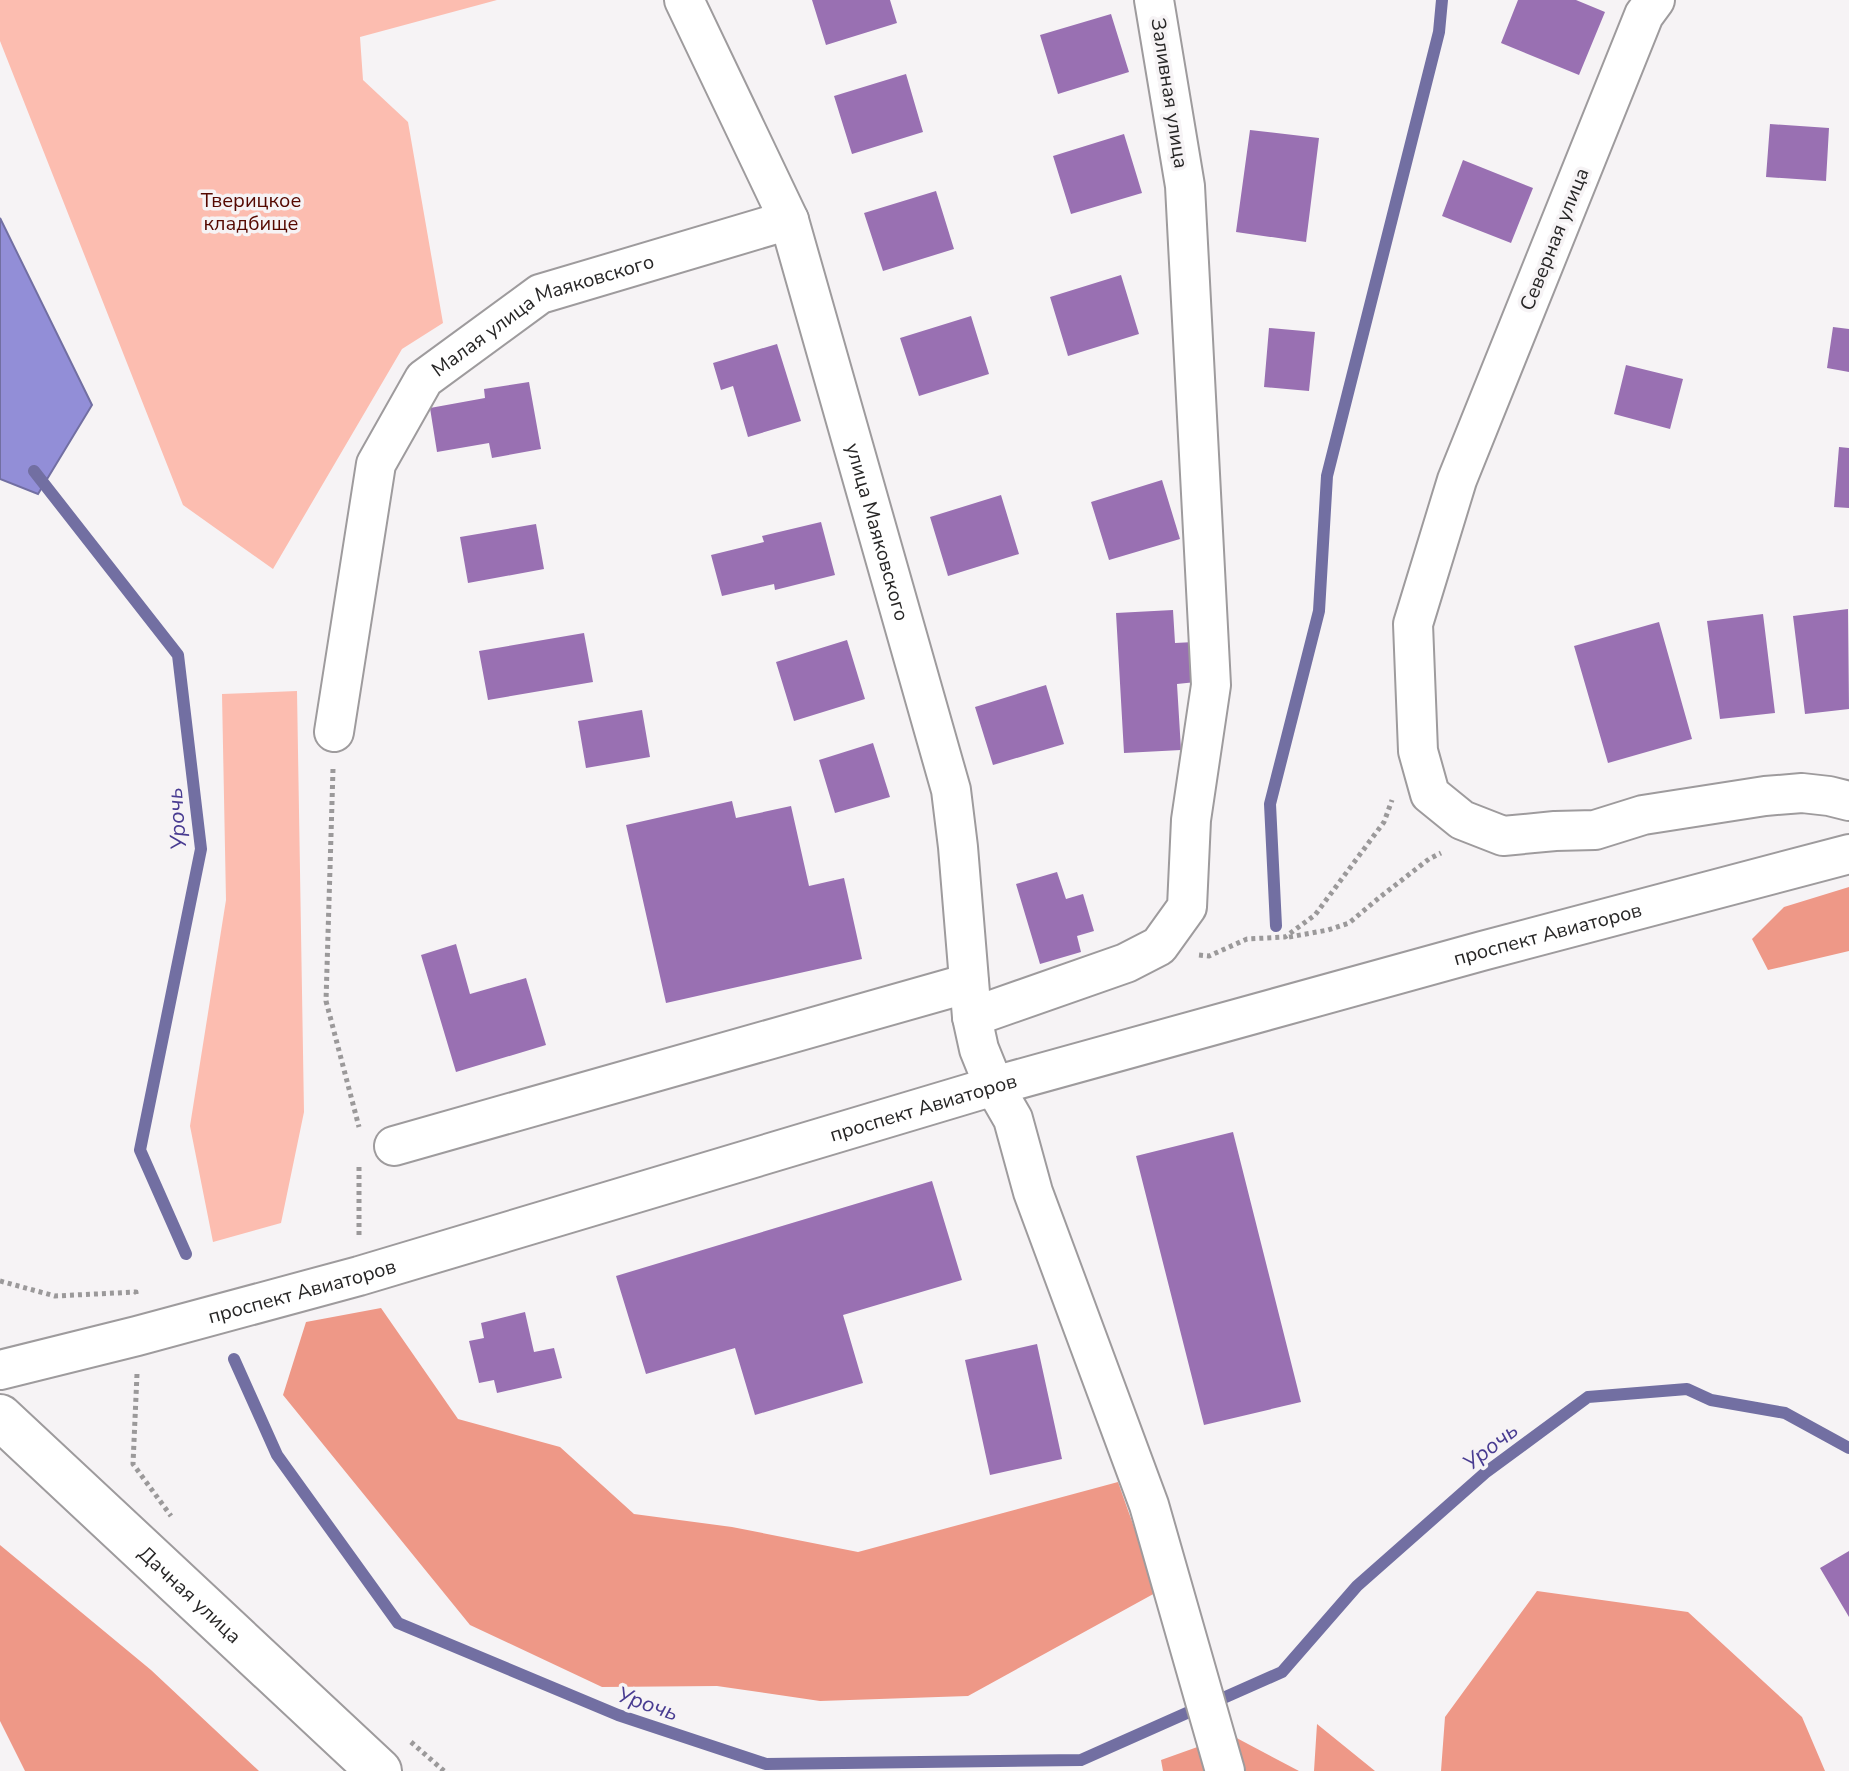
<svg xmlns="http://www.w3.org/2000/svg" width="1849" height="1771" font-family="'Nunito Sans',sans-serif">
<rect width="100%" height="100%" fill="#f6f3f5"/>
<!-- green -->
<path fill="#fcbdb0" d="M0,0h497l-137,37 3,43 45,42 35,201 -41,26 -129,220 -90,-64 -183,-464z
M297,691l7,421 -23,111 -68,19 -23,-116 36,-226 -4,-206z"/>
<!-- forest -->
<path fill="#ee9887" d="M1849,887v64l-81,19 -16,-31 32,-32z
M381,1308l77,111 102,28 74,67 98,13 126,25 260,-70 39,110 -189,104 -148,5 -103,-15 -115,1 -132,-62 -187,-230 23,-73z
M0,1545l151,125 108,101h-234l-25,-50z
M1537,1591l151,21 114,105 23,54h-384l4,-54z
M1317,1724l58,47h-61z
M1231,1735l68,36h-136l-2,-11z"/>
<!-- water -->
<path fill="#928ed7" stroke="#726fa2" stroke-width="2" d="M0,218l92,187 -54,89 -38,-15z"/>
<g fill="none" stroke-linecap="round" stroke-linejoin="round">
<!-- stream -->
<path stroke="#726fa2" stroke-width="12" d="M34,471l144,184 23,194 -61,301 46,104
M1276,926l-6,-122 49,-193 8,-135 112,-444 3,-32
M234,1359l43,96 121,168 220,92 148,49 315,-4 117,-52
M1212,1703l70,-31 75,-86 128,-113 103,-76 99,-8 24,11 74,13 64,35"/>
</g>
<!-- building -->
<path fill="#9970b2" d="M812,0h78l7,23 -71,22z
M1518,0h58l29,12 -26,63 -78,-32z
M1111,14l18,58 -71,22 -18,-59z
M906,74l17,58 -71,22 -18,-58z
M1770,124l59,4 -3,53 -60,-4z
M1250,130l69,8 -13,104 -70,-10z
M1124,134l18,59 -71,21 -18,-58z
M1463,160l70,28 -22,55 -69,-27z
M936,191l18,58 -71,22 -19,-58z
M1121,275l18,59 -71,22 -18,-59z
M971,316l18,58 -70,22 -19,-58z
M1833,327l16,2v43l-22,-4z
M1269,328l46,4 -6,59 -45,-4z
M777,344l24,77 -53,16 -15,-51 -12,4 -8,-27z
M1626,365l57,14 -13,50 -56,-15z
M529,382l12,67 -49,9 -3,-15 -52,9 -7,-44 55,-10 -1,-9z
M1839,447l10,1v60l-15,-1z
M1162,480l18,59 -71,21 -18,-58z
M1001,495l18,59 -71,22 -18,-59z
M821,522l14,53 -60,15 -1,-6 -52,12 -11,-41 53,-13 -2,-6z
M536,524l8,45 -76,14 -8,-46z
M1848,609l1,100 -44,5 -12,-98z
M1173,610l2,33 19,-1 2,40 -19,2 4,66 -57,3 -8,-140z
M1763,614l12,99 -55,6 -13,-98z
M1659,622l33,117 -84,24 -34,-117z
M584,633l9,49 -105,18 -9,-49z
M847,640l18,59 -71,22 -18,-59z
M1046,685l18,59 -71,21 -18,-58z
M642,710l8,47 -64,11 -8,-47z
M873,743l17,54 -55,16 -16,-53z
M732,801l4,17 55,-12 18,80 35,-8 18,81 -196,44 -40,-178z
M1057,872l9,27 17,-5 11,37 -17,5 4,16 -41,12 -24,-80z
M456,944l14,50 56,-16 20,67 -90,27 -35,-117z
M1233,1132l68,270 -97,23 -68,-269z
M932,1181l30,99 -119,35 20,68 -108,32 -20,-67 -89,26 -30,-98z
M525,1312l9,40 20,-4 8,30 -65,15 -3,-13 -15,3 -10,-42 15,-3 -3,-15z
M1037,1344l25,115 -72,16 -25,-115z
M1849,1551v66l-29,-49z"/>
<g fill="none" stroke-linecap="round" stroke-linejoin="round">
<defs>
<g id="minor">
<path id="s1" d="M684,0l105,220 162,570 7,57 14,170 7,32 15,37 19,33 20,73 116,313 76,266"/>
<path d="M1655,0l-11,15 -187,465 -44,144 5,127 12,43 32,26 41,16 52,-5 40,-1 48,-15 122,-19 37,-3 27,3 20,5"/>
<path id="s2" d="M334,732l42,-268 48,-85 116,-85 249,-74"/>
<path d="M972,1017l154,-54 33,-17 28,-39 4,-87 20,-135 -26,-499 -31,-186"/>
<path d="M394,1146l575,-163"/>
<path id="s3" d="M0,1370l137,-34 222,-60 635,-190 488,-135 367,-97"/>
</g>
<g id="major">
<path id="s4" d="M0,1417l379,354"/>
</g>
</defs>
<!-- minor casing -->
<use href="#minor" stroke="#9e9b9d" stroke-width="42"/>
<!-- major casing -->
<use href="#major" stroke="#9e9b9d" stroke-width="48"/>
<!-- path -->
<path stroke="#9b999a" stroke-width="5" stroke-dasharray="4 4" stroke-linecap="butt" d="M333,769l-7,232 33,126
M1289,937l39,-7 21,-7 31,-26 49,-38 12,-6
M1199,955l10,1 38,-17 38,-2 30,-22 69,-93 8,-22
M359,1235v-70
M0,1281l55,15 81,-4v4
M137,1374l-4,90 38,52
M411,1742l33,29"/>
<!-- minor -->
<use href="#minor" stroke="#fff" stroke-width="38"/>
<!-- major -->
<use href="#major" stroke="#fff" stroke-width="44"/>
</g>
<g text-anchor="middle" stroke-width="7" stroke-linejoin="round" paint-order="stroke">
<!-- street labels -->
<g font-size="20" fill="#272626" stroke="#f6f3f5">
<text transform="translate(1170 93) rotate(81)" y="7">Заливная улица</text>
<text transform="translate(1554 239) rotate(-68)" y="7">Северная улица</text>
<text dy="7" stroke="none"><textPath href="#s2" startOffset="506">Малая улица Маяковского</textPath></text>
<text dy="7" stroke="none"><textPath href="#s1" startOffset="568">улица Маяковского</textPath></text>
<text dy="7" stroke="none"><textPath href="#s3" startOffset="1608">проспект Авиаторов</textPath></text>
<text dy="7" stroke="none"><textPath href="#s3" startOffset="960">проспект Авиаторов</textPath></text>
<text dy="7" stroke="none"><textPath href="#s3" startOffset="312">проспект Авиаторов</textPath></text>
<text dy="7" stroke="none"><textPath href="#s4" startOffset="260">Дачная улица</textPath></text>
</g>
<!-- park labels -->
<g font-size="20" fill="#550800" stroke="#f6f3f5">
<text x="251" y="207">Тверицкое<tspan x="251" dy="23">кладбище</tspan></text>
</g>
<!-- water labels -->
<g font-size="22" font-style="italic" fill="#483b91" stroke="#f6f3f5">
<text transform="translate(176 819) rotate(-94)" y="8">Урочь</text>
<text transform="translate(1490 1446) rotate(-38)" y="8">Урочь</text>
<text transform="translate(648 1703) rotate(19)" y="8">Урочь</text>
</g>
</g>
</svg>
